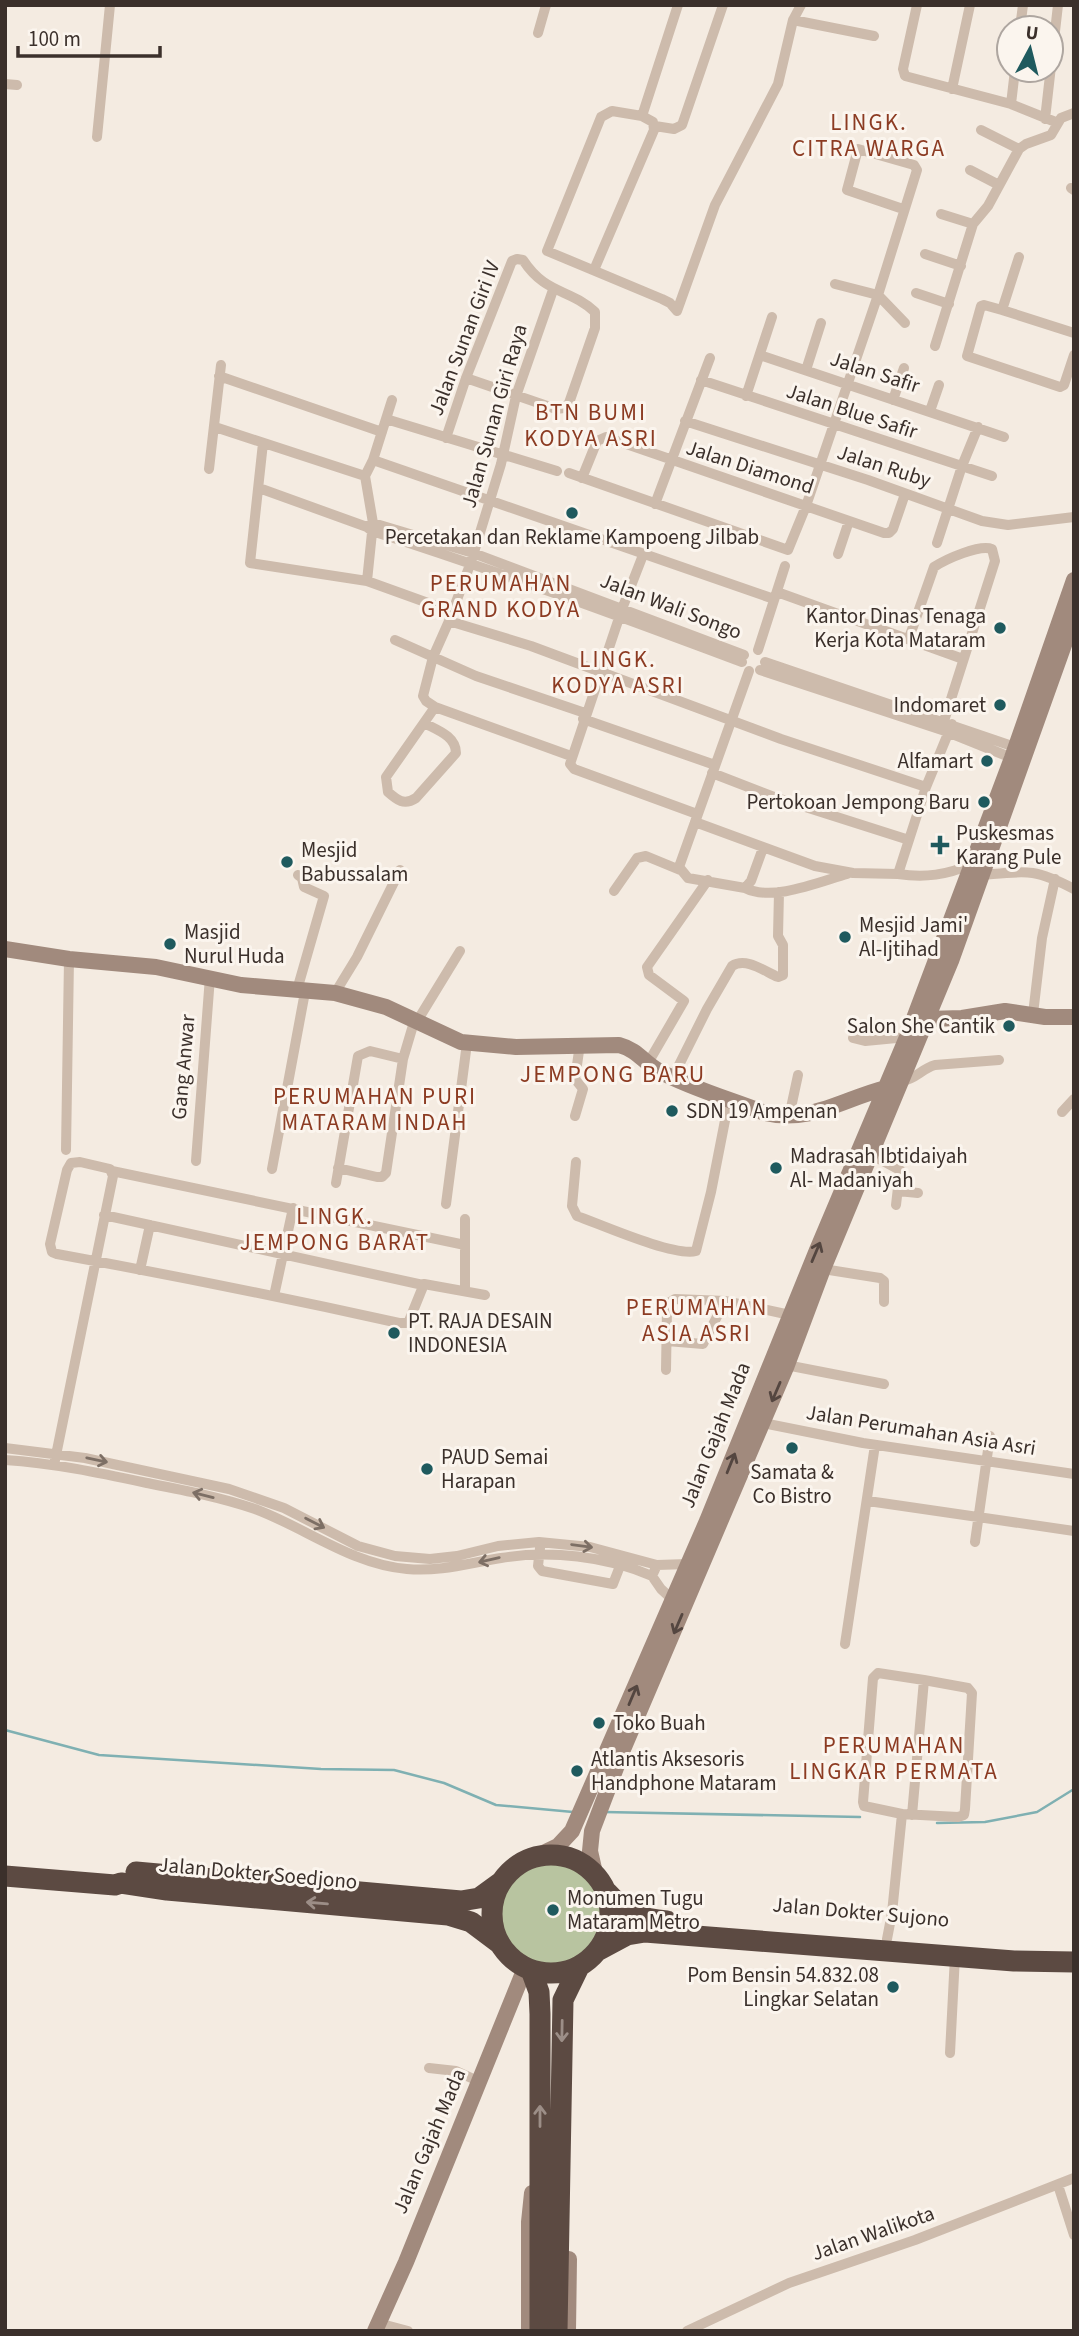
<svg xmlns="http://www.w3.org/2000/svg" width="1079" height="2336" font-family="'Source Sans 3',sans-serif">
<rect width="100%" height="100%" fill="#f4ebe1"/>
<!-- green -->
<path fill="#b8c4a0" d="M501 1914a50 50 0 1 1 100 0a50 50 0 1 1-100 0Z"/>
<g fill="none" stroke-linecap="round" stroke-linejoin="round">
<!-- stream -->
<path stroke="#7fb0b2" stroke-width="2.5" d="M5,1730l94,25 222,14 73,1 50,13 52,22 77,7
M604,1812l256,5
M937,1823l48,-1 52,-10 37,-23"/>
<!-- street -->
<path stroke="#cdbbac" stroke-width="10" d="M917,5l-14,64 2,7 106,28 47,19
M793,20l81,16
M1020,28l3,-23
M538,33l8,-28
M5,84l12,1
M952,89l18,-84
M1011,104l4,-34
M642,116l36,-111
M1045,119l13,-114
M655,126l19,3 8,-4 41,-120
M981,130l38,19
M97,137l13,-132
M970,170l29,15
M1071,188l3,2
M941,214l32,10
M925,254l36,12
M1019,257l-17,53 72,23
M594,270l60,-140 -1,-8 -11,-6 -30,-5 -11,6 -54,134 115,48 8,4 7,8
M835,284l43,11 27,28
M553,290l-37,106 -15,68 -30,98 -22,59 -16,36 -10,39 3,5 9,6 136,49
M916,293l33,11
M1002,310l-18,-5 -3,1 -14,50 93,31 4,-2 10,-30
M677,311l38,-106 63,-121 15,-64 8,-15
M935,346l38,-122 15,-18 31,-57 7,-5 25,-9 10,-17 13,-5
M760,355l244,82
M806,370l15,-47
M219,376l163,56
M701,380l291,96
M746,396l26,-79
M893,400l11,-32
M930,411l9,-26
M386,419l171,52
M685,421l183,59 114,41 26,4 66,-8
M215,427l150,49
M446,438l20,-60 46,-117 5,-2 6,1c23,35 46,28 72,52v16l-26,75 -5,5 -8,1 -90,-31
M263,443l-13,120 117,18 86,31
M373,460l401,139
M209,469l12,-104
M569,473l219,77 18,-44 72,-211 39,-125 -3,-5 -56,-16 -11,41 56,19
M582,478l15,-37 9,-4 278,96h5l4,-4 12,-35
M259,488l108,39
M655,504l55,-146
M937,543l25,-77 16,-39
M838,554l11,-33
M643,555l-21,54 -52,155 4,5 123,45
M367,581l6,-58 -8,-47 8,-16 19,-60
M777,592l186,67
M449,621l82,25 250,93 145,48
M909,638l25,-71c12,-8 46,-23 58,-18l3,12 -51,160
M395,640l81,36 109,37
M758,650l27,-84
M742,662c-123,-46 -245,-91 -370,-131l-5,-4 6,-4 100,30 271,102
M765,662l250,85
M760,670l185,61 67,27
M749,671l-70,196 9,11 57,10 6,-7 12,-33
M583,719l132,46
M424,723c13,7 32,13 32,30l-40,45c-12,8 -19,2 -28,-6l-2,-15 49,-70
M712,773l62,24 135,43
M695,822l120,44 38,7 45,1 28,-87 26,-63
M898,874c27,4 49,1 74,-10
M983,875c43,-4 51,-7 91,14
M745,888c27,14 74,-6 102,-14
M614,891l23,-33 9,-2 34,14
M297,990l27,-94 -20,-9 -2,-9 -4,-3
M335,993l22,-36 43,-87
M1033,1014l9,-76 13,-59
M416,1023l44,-72
M853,1038l12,3 42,-4
M648,1063l36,-62 -35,-26 -2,-8 61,-87
M673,1077l34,-68 25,-43c14,-9 32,5 46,11l5,-2v-30l-5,-9 1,-44
M902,1081c14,-2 19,-12 33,-16l64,-5
M1062,1112l12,-13
M575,1116l8,-27 -8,-10 5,-35
M789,1117l9,-42
M66,1150l3,-191
M872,1155l28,15 -4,35
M196,1161l14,-184
M576,1162l-4,44 5,10c25,9 97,41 119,35l15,-59 18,-92
M338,1168l39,9h5l4,-4 17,-114 11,-37
M272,1169l33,-177
M112,1171l353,74v46
M336,1183l22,-127 12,-5 33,8
M898,1191l20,2
M446,1204l21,-161
M104,1215l319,70
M465,1245v-26
M823,1269l57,9 4,3v21
M140,1270l10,-45
M274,1296l19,-88
M667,1341l36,3 22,-43
M781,1364l103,20
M666,1370l1,-61 3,-7 5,-3 50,2 65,14
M763,1423l100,20 211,31
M5,1448l80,10 144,31 55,19 74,38 37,10 35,3 27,-3 41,-10 41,-4 51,5 67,18
M5,1460c48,3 95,13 142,23 36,7 73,14 108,26 51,19 96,55 152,60 33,3 62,-6 94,-11 48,-8 106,-2 151,18
M54,1465l59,-289 -3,-7 -30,-7 -9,1 -4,7 -17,74 2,8 5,2c114,21 229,44 342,69h7l3,-2 15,-37 61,11
M868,1501l206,30
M975,1542l15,-106
M540,1548l-2,18 4,5 71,13 7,-18
M673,1600l-12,-11 -9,-13 5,-11 31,-1
M845,1644l30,-199
M902,1814l-38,-8 -1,-4 10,-124 5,-5 46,7 -12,135
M887,1939l5,-26 10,-99 56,3 6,-2 1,-6 7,-116 -4,-5 -44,-8
M950,2053l5,-97
M429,2068l27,3 24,11
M1058,2185l16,50
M378,2323l30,8
M687,2331l102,-48 126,-43 159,-62"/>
<!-- secondary -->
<path stroke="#a18a7d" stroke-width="16" d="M5,949l64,10 87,8 85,18 94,8 51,14 75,35 55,5 103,-2c19,5 24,17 40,26 31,17 73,29 106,42 45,11 80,-15 121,-25
M927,1019l35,-1 43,-7 40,6h29
M537,1856l21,-10 14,-15 135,-310 110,-271 90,-213 105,-279 62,-178
M595,1873l-5,-22 2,-20 32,-84 163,-382 36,-96 128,-308 123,-344
M375,2331l31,-69 119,-294
M529,2331v-109l3,-29
M568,2331l1,-72"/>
<!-- highway -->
<path stroke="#5c4a42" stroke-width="21" d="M492 1914a59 59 0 1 1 118 0a59 59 0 1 1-118 0Z
M136,1872l325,29 18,-3 22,-16
M5,1876l110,9 6,-2 46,7 281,25 23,7 28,21
M607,1892c18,20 33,27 60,29
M599,1950l28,-15 18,-3 369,29 60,1
M531,1970l8,22 1,22v317
M557,2331l6,-331 16,-33"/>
</g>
<!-- one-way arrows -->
<defs><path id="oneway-shaft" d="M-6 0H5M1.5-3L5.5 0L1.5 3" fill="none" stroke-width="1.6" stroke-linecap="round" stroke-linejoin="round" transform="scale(1.75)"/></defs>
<g stroke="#544640">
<use href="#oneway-shaft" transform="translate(816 1252) rotate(-67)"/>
<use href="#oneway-shaft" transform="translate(776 1392) rotate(113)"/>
<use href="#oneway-shaft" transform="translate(731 1463) rotate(-68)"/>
<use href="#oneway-shaft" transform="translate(678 1624) rotate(113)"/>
<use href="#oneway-shaft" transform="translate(633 1695) rotate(-67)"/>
</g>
<g stroke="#7d6f65">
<use href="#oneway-shaft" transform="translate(97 1460) rotate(12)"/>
<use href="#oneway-shaft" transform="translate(203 1495) rotate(-166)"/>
<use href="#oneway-shaft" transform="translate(315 1523) rotate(27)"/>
<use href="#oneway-shaft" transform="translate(582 1546) rotate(8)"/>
<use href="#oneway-shaft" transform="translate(489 1560) rotate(167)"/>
</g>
<g stroke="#9c8e87">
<use href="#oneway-shaft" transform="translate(317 1903) rotate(-175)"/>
<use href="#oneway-shaft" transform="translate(562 2031) rotate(91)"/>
<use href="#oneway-shaft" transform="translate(540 2116) rotate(-90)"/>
</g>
<!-- markers -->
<g fill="#1f5a5e" stroke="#fbf5ee" stroke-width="2.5">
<circle cx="572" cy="513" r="7"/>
<circle cx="1000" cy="628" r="7"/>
<circle cx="1000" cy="705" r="7"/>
<circle cx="987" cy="761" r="7"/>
<circle cx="984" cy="802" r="7"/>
<path d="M936.5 834.5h7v7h7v7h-7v7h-7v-7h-7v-7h7z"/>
<circle cx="287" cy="862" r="7"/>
<circle cx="845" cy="937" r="7"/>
<circle cx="170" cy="944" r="7"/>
<circle cx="1009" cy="1026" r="7"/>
<circle cx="672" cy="1111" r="7"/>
<circle cx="776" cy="1168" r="7"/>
<circle cx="394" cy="1333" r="7"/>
<circle cx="792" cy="1448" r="7"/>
<circle cx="427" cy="1469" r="7"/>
<circle cx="599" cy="1723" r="7"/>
<circle cx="577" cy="1771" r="7"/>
<circle cx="553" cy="1910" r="7"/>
<circle cx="893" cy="1987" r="7"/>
</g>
<g text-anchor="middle" stroke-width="6" stroke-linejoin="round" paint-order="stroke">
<!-- street labels -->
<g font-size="21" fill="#3b302b" stroke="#fbf5ee">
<text transform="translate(464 338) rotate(-69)" y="7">Jalan Sunan Giri IV</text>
<text transform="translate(875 372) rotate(18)" y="7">Jalan Safir</text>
<text transform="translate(852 411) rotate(18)" y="7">Jalan Blue Safir</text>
<text transform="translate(494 416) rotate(-74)" y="7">Jalan Sunan Giri Raya</text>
<text transform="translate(884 466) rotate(18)" y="7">Jalan Ruby</text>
<text transform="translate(750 467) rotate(18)" y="7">Jalan Diamond</text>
<text transform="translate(671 606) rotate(21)" y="7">Jalan Wali Songo</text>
<text transform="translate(183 1067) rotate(-85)" y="7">Gang Anwar</text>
<text transform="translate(921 1430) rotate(9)" y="7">Jalan Perumahan Asia Asri</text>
<text transform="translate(715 1435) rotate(-68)" y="7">Jalan Gajah Mada</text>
<text transform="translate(258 1873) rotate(5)" y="7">Jalan Dokter Soedjono</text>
<text transform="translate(861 1912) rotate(5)" y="7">Jalan Dokter Sujono</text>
<text transform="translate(429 2141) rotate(-67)" y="7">Jalan Gajah Mada</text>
<text transform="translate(873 2233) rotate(-19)" y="7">Jalan Walikota</text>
</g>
<!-- poi labels -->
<g font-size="21" fill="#3b302b" stroke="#fbf5ee" text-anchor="start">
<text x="572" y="544" text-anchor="middle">Percetakan dan Reklame Kampoeng Jilbab</text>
<text x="986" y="623" text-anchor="end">Kantor Dinas Tenaga<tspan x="986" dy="24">Kerja Kota Mataram</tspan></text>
<text x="986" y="712" text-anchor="end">Indomaret</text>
<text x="973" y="768" text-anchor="end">Alfamart</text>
<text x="970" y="809" text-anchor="end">Pertokoan Jempong Baru</text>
<text x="956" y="840">Puskesmas<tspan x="956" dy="24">Karang Pule</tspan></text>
<text x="301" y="857">Mesjid<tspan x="301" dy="24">Babussalam</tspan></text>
<text x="859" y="932">Mesjid Jami'<tspan x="859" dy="24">Al-Ijtihad</tspan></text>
<text x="184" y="939">Masjid<tspan x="184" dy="24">Nurul Huda</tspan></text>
<text x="995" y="1033" text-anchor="end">Salon She Cantik</text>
<text x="686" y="1118">SDN 19 Ampenan</text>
<text x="790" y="1163">Madrasah Ibtidaiyah<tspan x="790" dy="24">Al- Madaniyah</tspan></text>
<text x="408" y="1328">PT. RAJA DESAIN<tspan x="408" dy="24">INDONESIA</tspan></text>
<text x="441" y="1464">PAUD Semai<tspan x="441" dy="24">Harapan</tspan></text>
<text x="792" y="1479" text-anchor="middle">Samata &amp;<tspan x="792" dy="24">Co Bistro</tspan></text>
<text x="613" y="1730">Toko Buah</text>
<text x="591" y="1766">Atlantis Aksesoris<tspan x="591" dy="24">Handphone Mataram</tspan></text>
<text x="567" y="1905">Monumen Tugu<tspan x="567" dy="24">Mataram Metro</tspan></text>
<text x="879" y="1982" text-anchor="end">Pom Bensin 54.832.08<tspan x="879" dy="24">Lingkar Selatan</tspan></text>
</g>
<!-- neighbourhood labels -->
<g font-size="23" letter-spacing="2" fill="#8c3b22" stroke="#fbf5ee">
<text x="869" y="130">LINGK.<tspan x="869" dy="26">CITRA WARGA</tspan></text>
<text x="591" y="420">BTN BUMI<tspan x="591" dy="26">KODYA ASRI</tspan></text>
<text x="501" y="591">PERUMAHAN<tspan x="501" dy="26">GRAND KODYA</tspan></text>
<text x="618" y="667">LINGK.<tspan x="618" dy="26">KODYA ASRI</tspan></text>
<text x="375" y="1104">PERUMAHAN PURI<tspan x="375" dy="26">MATARAM INDAH</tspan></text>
<text x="335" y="1224">LINGK.<tspan x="335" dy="26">JEMPONG BARAT</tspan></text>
<text x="697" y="1315">PERUMAHAN<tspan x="697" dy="26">ASIA ASRI</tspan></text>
<text x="894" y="1753">PERUMAHAN<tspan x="894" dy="26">LINGKAR PERMATA</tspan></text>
</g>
<!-- quarter labels -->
<g font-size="24" letter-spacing="2" fill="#8c3b22" stroke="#fbf5ee">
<text x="613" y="1082">JEMPONG BARU</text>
</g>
</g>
<!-- border -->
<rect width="1079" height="2336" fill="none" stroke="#3b302b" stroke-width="14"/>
<!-- north arrow -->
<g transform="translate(1030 49) rotate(7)"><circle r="33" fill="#fbf5ee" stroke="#aea6a0" stroke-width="2"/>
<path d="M0-5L12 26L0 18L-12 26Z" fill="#1f5a5e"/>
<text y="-10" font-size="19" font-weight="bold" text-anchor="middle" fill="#3b302b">U</text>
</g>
<!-- scale -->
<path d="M18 46v10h142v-10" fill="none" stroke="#3b302b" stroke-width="3.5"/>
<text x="28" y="46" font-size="21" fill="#3b302b" stroke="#fbf5ee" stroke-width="5" paint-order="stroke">100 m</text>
</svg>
